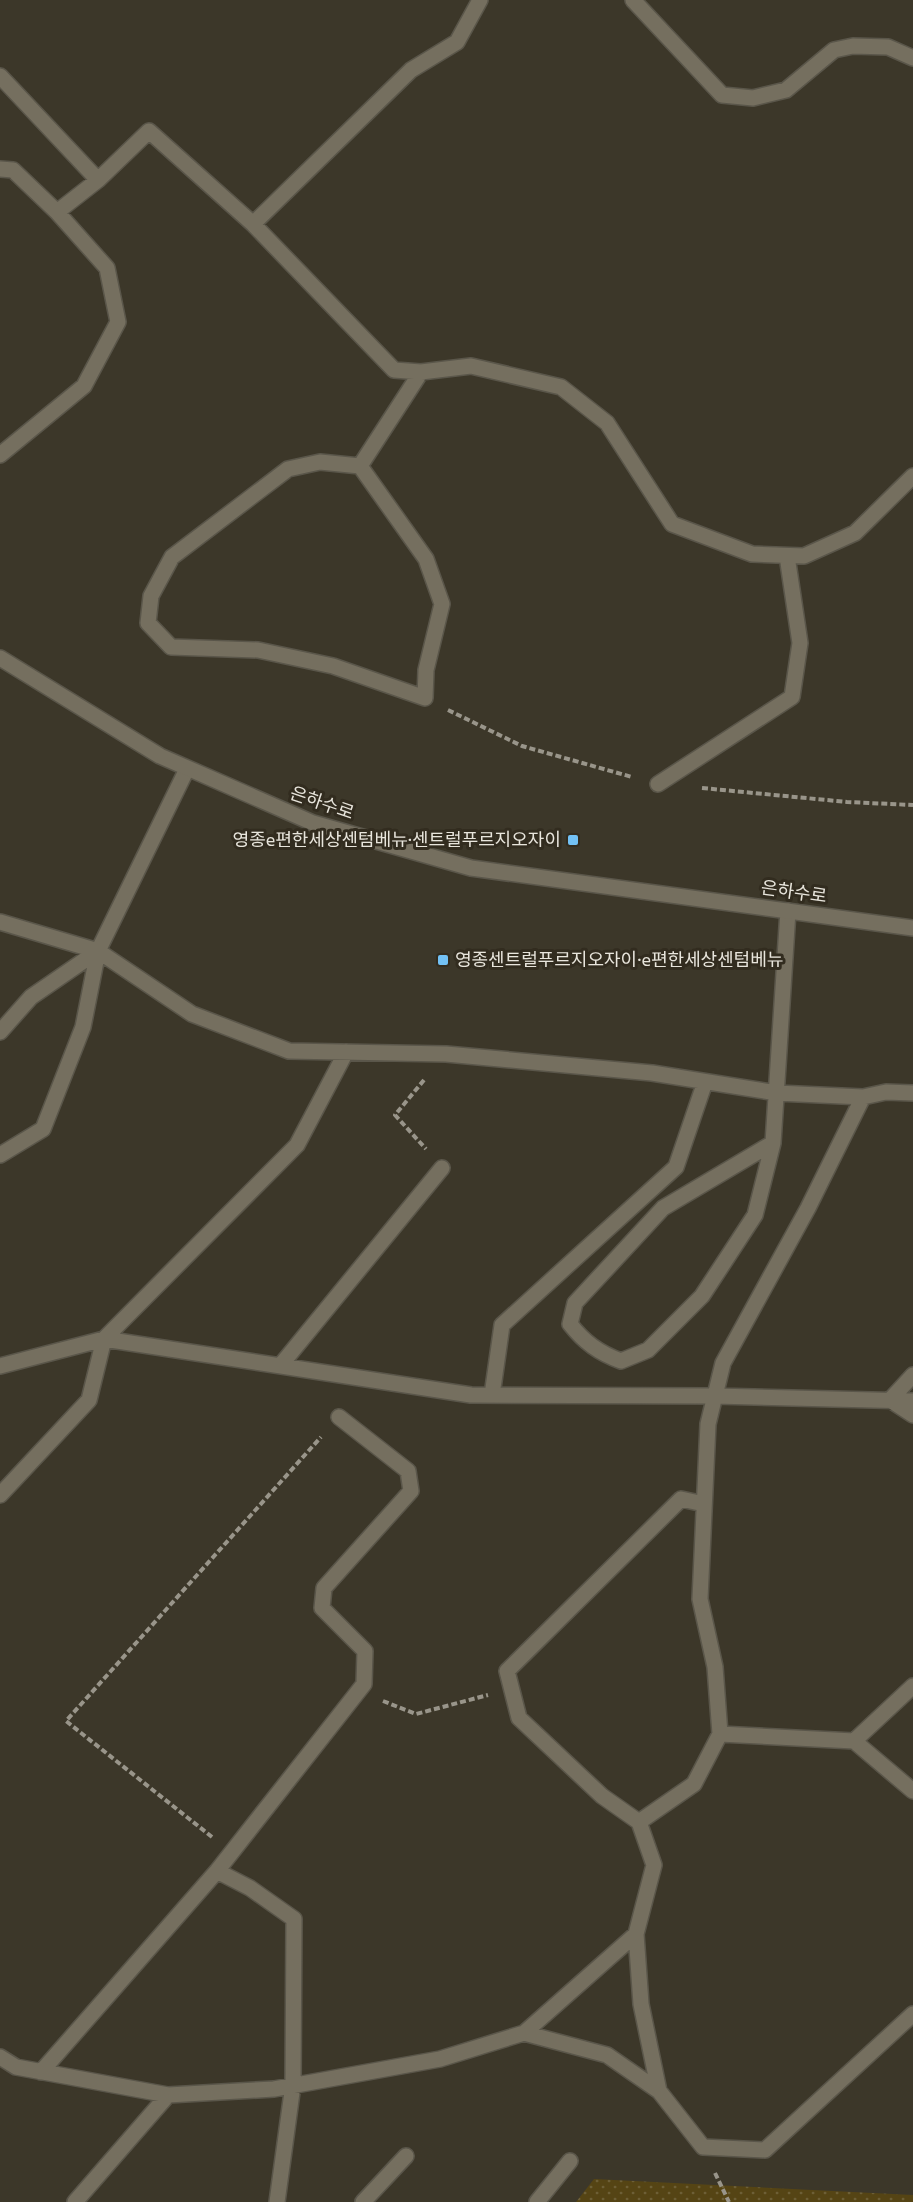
<svg xmlns="http://www.w3.org/2000/svg" width="913" height="2202" font-family="Commissioner,'Noto Sans KR',sans-serif">
<defs>
<pattern id="park-dots" width="8" height="8" patternUnits="userSpaceOnUse" patternTransform="scale(1.5)"><rect width="8" height="8" fill="#554414"/><path d="M2 2h.1M6 6h.1" fill="none" stroke="#6d5f36" stroke-width="1.8" stroke-linecap="round"/></pattern>
</defs>
<rect width="100%" height="100%" fill="#3c3729"/>
<!-- park -->
<path fill="url(#park-dots)" d="M594,2179l319,16v7h-337z"/>
<g fill="none" stroke-linecap="round" stroke-linejoin="round">
<defs>
<path id="lane" d="M633,0l89,95 31,3 33,-8 48,-40 19,-4 35,1 25,11
M0,76l98,104
M0,169l13,1 44,42 50,56 11,54 -34,64 -84,69
M57,212l41,-32 51,-49 104,93 141,146 27,2 50,-6 90,21 46,36 65,101 80,30 52,2 51,-23 58,-57
M253,224l158,-154 46,-28 23,-42
M320,462l40,4 66,93 16,45 -16,66 -1,28 -92,-32 -75,-16 -87,-3 -23,-24 3,-27 21,-39 116,-88z
M360,466l61,-94
M658,784l134,-87 8,-54 -13,-87
M0,922l98,29 94,63 97,37 157,3 206,19 125,20 86,4 23,-5 27,1
M0,1032l31,-35 67,-46
M773,1143l-110,65 -88,95 -5,21c14,18 29,29 51,37l27,-11 54,-54 53,-81 18,-72 15,-232
M0,1155l43,-26 40,-102 15,-76 89,-182
M0,1366l104,-27 367,56 244,1 198,5
M280,1366l162,-198
M913,1375l-23,25 23,15
M492,1395l10,-70 174,-158 29,-85
M0,1495l89,-95 15,-61 193,-194 49,-93
M704,1504l-23,-5 -174,172 12,47 83,78 37,26 15,43 -18,69 5,70 18,87 44,56 62,3 148,-136
M720,1734l134,7 59,50
M854,1741l59,-55
M639,1822l55,-38 26,-50 -5,-67 -15,-68 8,-175 15,-61 85,-155 55,-111
M217,1871l33,17 44,31 -1,166 -16,117
M524,2033l83,22 52,36
M0,2057l16,10 152,28 106,-6 166,-30 84,-26 112,-99
M41,2072l176,-201 147,-187 1,-33 -43,-43 2,-20 87,-97 -3,-20 -69,-54
M75,2202l93,-107
M363,2202l43,-46
M537,2202l33,-41"/>
<path id="secondary" d="M0,658l160,98 153,67 158,45 442,60"/>
</defs>
<!-- lane casing -->
<use href="#lane" stroke="#5a564a" stroke-width="18"/>
<!-- secondary casing -->
<use href="#secondary" stroke="#5a564a" stroke-width="18"/>
<!-- path -->
<path stroke="#99958a" stroke-width="4" stroke-dasharray="6 3" stroke-linecap="butt" d="M448,710l74,36 110,31
M702,788l145,14 66,3
M424,1080l-29,35 31,34
M383,1701l33,13 72,-19
M212,1837l-146,-116 255,-284
M715,2173l14,29"/>
<!-- lane -->
<use href="#lane" stroke="#756f5f" stroke-width="15"/>
<!-- secondary -->
<use href="#secondary" stroke="#756f5f" stroke-width="15"/>
</g>
<!-- markers -->
<g fill="#72c1f5" stroke="#322c1f" stroke-width="2">
<rect x="567" y="834" width="12" height="12" rx="3"/>
<rect x="437" y="954" width="12" height="12" rx="3"/>
</g>
<g text-anchor="middle" stroke-width="6" stroke-linejoin="round" paint-order="stroke">
<!-- street labels -->
<g font-size="18" fill="#e8e5dc" stroke="#322c1f">
<text transform="translate(322 803) rotate(19)" y="6">은하수로</text>
<text transform="translate(794 892) rotate(8)" y="6">은하수로</text>
</g>
<!-- poi labels -->
<g font-size="18" fill="#e8e5dc" stroke="#322c1f" text-anchor="end">
<text x="561" y="846">영종e편한세상센텀베뉴·센트럴푸르지오자이</text>
<text x="455" y="966" text-anchor="start">영종센트럴푸르지오자이·e편한세상센텀베뉴</text>
</g>
</g>
</svg>
